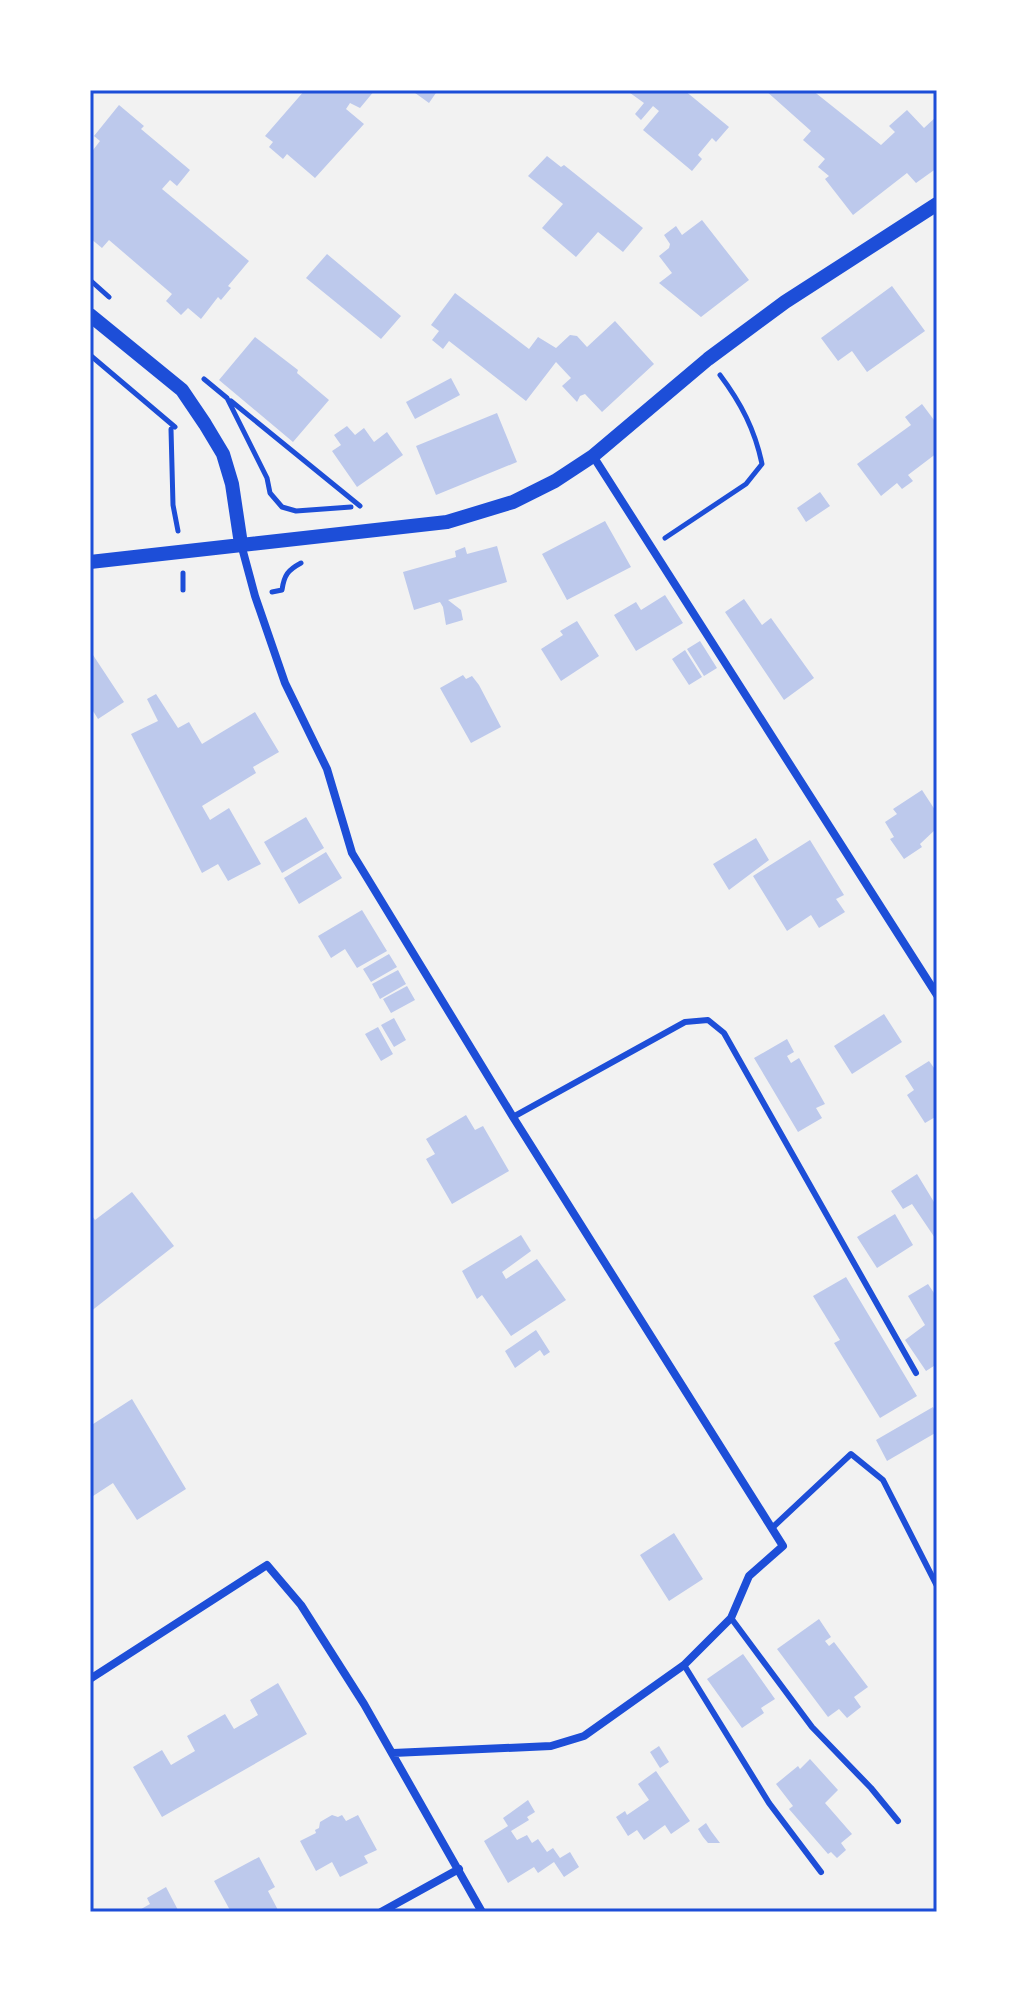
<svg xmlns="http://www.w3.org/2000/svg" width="1027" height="2002" font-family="'Exo 2',sans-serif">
<rect width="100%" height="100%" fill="#f2f2f2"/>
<!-- building -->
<path fill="#bdc9ec" d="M305,90h70l-15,18 -10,-5 -4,6 18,15 -49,54 -28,-24 -4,5 -14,-12 4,-5 -8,-6z
M411,90h27l-9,13z
M626,90h58l45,37 -13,15 -4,-4 -14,17 4,4 -10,12 -49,-41 16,-19 -6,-5 -12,14 -6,-6 9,-11z
M765,90h47l69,55 14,-13 -6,-6 18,-16 17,18 13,-12v52l-21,15 -9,-10 -54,42 -28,-36 4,-3 -11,-9 7,-8 -22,-19 8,-9z
M119,105l25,21 -3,3 49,41 -13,16 -7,-6 -8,9 87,72 -21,25 3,2 -10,12 -3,-3 -17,22 -13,-11 -7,7 -15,-14 6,-7 -63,-54 -7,8 -12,-10v-84l10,-13 -6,-5z
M547,156l14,11 3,-2 79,63 -20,24 -25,-20 -22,25 -34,-29 21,-24 -35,-28z
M702,220l47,60 -48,37 -42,-34 13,-10 -13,-17 10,-8 1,-4 -6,-9 12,-9 6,9z
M327,254l74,62 -20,23 -75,-61z
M892,286l33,45 -58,41 -15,-21 -14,10 -17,-23z
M455,293l74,56 9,-12 18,11 14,-13 7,1 10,11 28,-26 39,43 -52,48 -17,-18 -5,2 -3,6 -15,-16 9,-8 -15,-16 -30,39 -77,-60 -6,8 -11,-9 7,-9 -8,-6z
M255,337l43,33 -1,3 32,27 -36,42 -74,-62z
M451,378l9,17 -45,24 -9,-17z
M922,404l15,20v29l-29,22 5,6 -11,8 -5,-6 -16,13 -24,-32 54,-39 -6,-8z
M497,413l20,49 -81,33 -20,-49z
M347,426l8,9 9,-7 10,14 13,-10 16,23 -46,32 -25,-36 9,-6 -7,-10z
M820,492l10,14 -24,16 -9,-14z
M605,521l26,46 -64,33 -25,-46z
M497,546l10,36 -59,18 13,10 2,10 -17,5 -3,-18 -3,-5 -26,8 -11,-38 53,-15 -1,-6 10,-4 2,7z
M665,595l18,28 -47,28 -22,-36 22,-13 5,8z
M744,599l18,26 9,-7 43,60 -30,22 -59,-88z
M577,621l22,35 -38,25 -20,-32 22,-14 -3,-4z
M700,641l17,27 -13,8 -17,-27z
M685,650l17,27 -13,8 -17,-26z
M93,655l31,47 -26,17 -5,-8 -3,2v-56z
M463,675l3,4 6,-3 7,9 22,42 -30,16 -31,-55z
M156,694l22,34 11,-6 13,22 53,-32 24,40 -26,15 3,6 -54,33 8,14 19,-12 32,56 -33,17 -10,-17 -16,9 -71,-139 27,-13 -11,-22z
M922,790l15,23v15l-17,16 2,3 -18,12 -14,-20 4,-2 -9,-15 12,-8 -4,-5z
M306,817l18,31 -42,25 -18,-31z
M756,838l13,22 -40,30 -16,-26z
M810,840l34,55 -8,4 9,13 -26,16 -8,-13 -24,16 -34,-55z
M326,852l16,26 -43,26 -15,-26z
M362,910l25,41 -30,17 -12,-19 -14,9 -13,-22z
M389,954l8,13 -26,15 -8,-13z
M398,970l8,14 -26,15 -8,-15z
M407,986l8,14 -24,13 -8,-14z
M884,1014l18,28 -50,32 -18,-28z
M394,1018l12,22 -12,7 -13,-22z
M378,1027l15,27 -12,7 -16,-27z
M787,1039l7,13 -7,4 4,7 8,-5 26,46 -9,4 6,10 -24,14 -44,-74z
M929,1061l8,11v44l-12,7 -18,-28 7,-5 -9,-14z
M466,1115l9,15 8,-4 26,45 -57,33 -26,-45 9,-5 -9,-15z
M917,1174l20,33v34l-25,-37 -9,5 -12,-18z
M132,1192l42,54 -84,66v-99l5,7z
M895,1214l18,31 -36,23 -20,-31z
M521,1235l10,16 -29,21 4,7 31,-20 29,41 -55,36 -29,-41 -5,4 -15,-28z
M846,1277l71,119 -37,22 -46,-75 6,-3 -27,-44z
M928,1284l6,9 3,-2v73l-11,7 -21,-31 20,-15 -17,-29z
M536,1330l14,22 -6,4 -4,-6 -25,18 -10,-17z
M132,1399l54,90 -49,31 -24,-37 -23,15v-72z
M933,1407l4,8v17l-50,29 -11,-21z
M674,1533l29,46 -34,22 -29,-46z
M819,1619l12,18 -6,4 4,5 5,-4 34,45 -14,10 7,10 -14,11 -8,-9 -11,8 -51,-68z
M743,1654l32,45 -14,9 3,5 -22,15 -35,-49z
M278,1683l29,51 -145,83 -29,-50 29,-17 9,15 24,-14 -8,-15 38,-22 9,15 24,-14 -8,-15z
M659,1746l10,16 -9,6 -10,-16z
M810,1759l28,31 -13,13 27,31 -11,9 5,7 -9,8 -6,-6 -3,2 -39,-45 4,-3 -17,-22 22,-18 2,3z
M656,1771l34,50 -19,13 -6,-9 -21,15 -7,-10 -9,6 -12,-19 9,-6 2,4 22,-15 -11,-16z
M528,1800l7,12 -8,5 2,3 -18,11 6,9 10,-5 5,8 6,-4 9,13 6,-4 7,10 10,-6 9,15 -15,10 -10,-15 -16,11 -4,-6 -26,16 -24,-42 24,-15 -5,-8z
M332,1815l6,2 4,-2 4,6 12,-6 19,35 -13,6 4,7 -28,14 -8,-15 -16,9 -16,-30 16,-8 -1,-3 4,-2 1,-6z
M706,1823l5,8 9,12h-12l-5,-6 -5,-8z
M259,1857l16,30 -7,4 11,21h-48l-17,-31z
M166,1887l13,25h-43l14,-8 -3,-6z"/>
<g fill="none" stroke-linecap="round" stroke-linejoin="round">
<!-- path -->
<path stroke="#1d4ed8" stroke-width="5" d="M90,280l19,17
M90,355l85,72
M204,379l23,19 40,80 3,15 12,14 14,4 55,-4
M231,401l129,105
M171,429l2,76 5,26
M665,538l81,-54 16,-20c-7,-34 -21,-61 -42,-89
M183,573v17
M272,592l10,-2c2,-15 6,-20 19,-27"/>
<!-- service -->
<path stroke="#1d4ed8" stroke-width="6" d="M513,1117l172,-95 23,-2 16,13 192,340
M772,1528l79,-74 32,26 54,106
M731,1618l81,109 59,61 27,33
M684,1665l85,138 52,69"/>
<!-- minor -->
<path stroke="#1d4ed8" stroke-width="8" d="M593,456l344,539
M241,544l14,52 30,87 42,86 25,84 161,264 270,429 -34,30 -18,42 -47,47 -100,71 -33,10 -158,7
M90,1679l177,-114 34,40 63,99 118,208
M381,1912l78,-43"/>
<!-- tertiary -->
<path stroke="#1d4ed8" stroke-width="14" d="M90,315l92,75 23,34 18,30 9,30 9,60
M90,562l357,-40 66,-20 42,-21 38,-25 115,-97 77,-57 152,-98"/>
</g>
<!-- border -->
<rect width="1027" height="2002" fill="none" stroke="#ffffff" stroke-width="184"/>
<rect x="92" y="92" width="843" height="1818" fill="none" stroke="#1d4ed8" stroke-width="3"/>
</svg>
